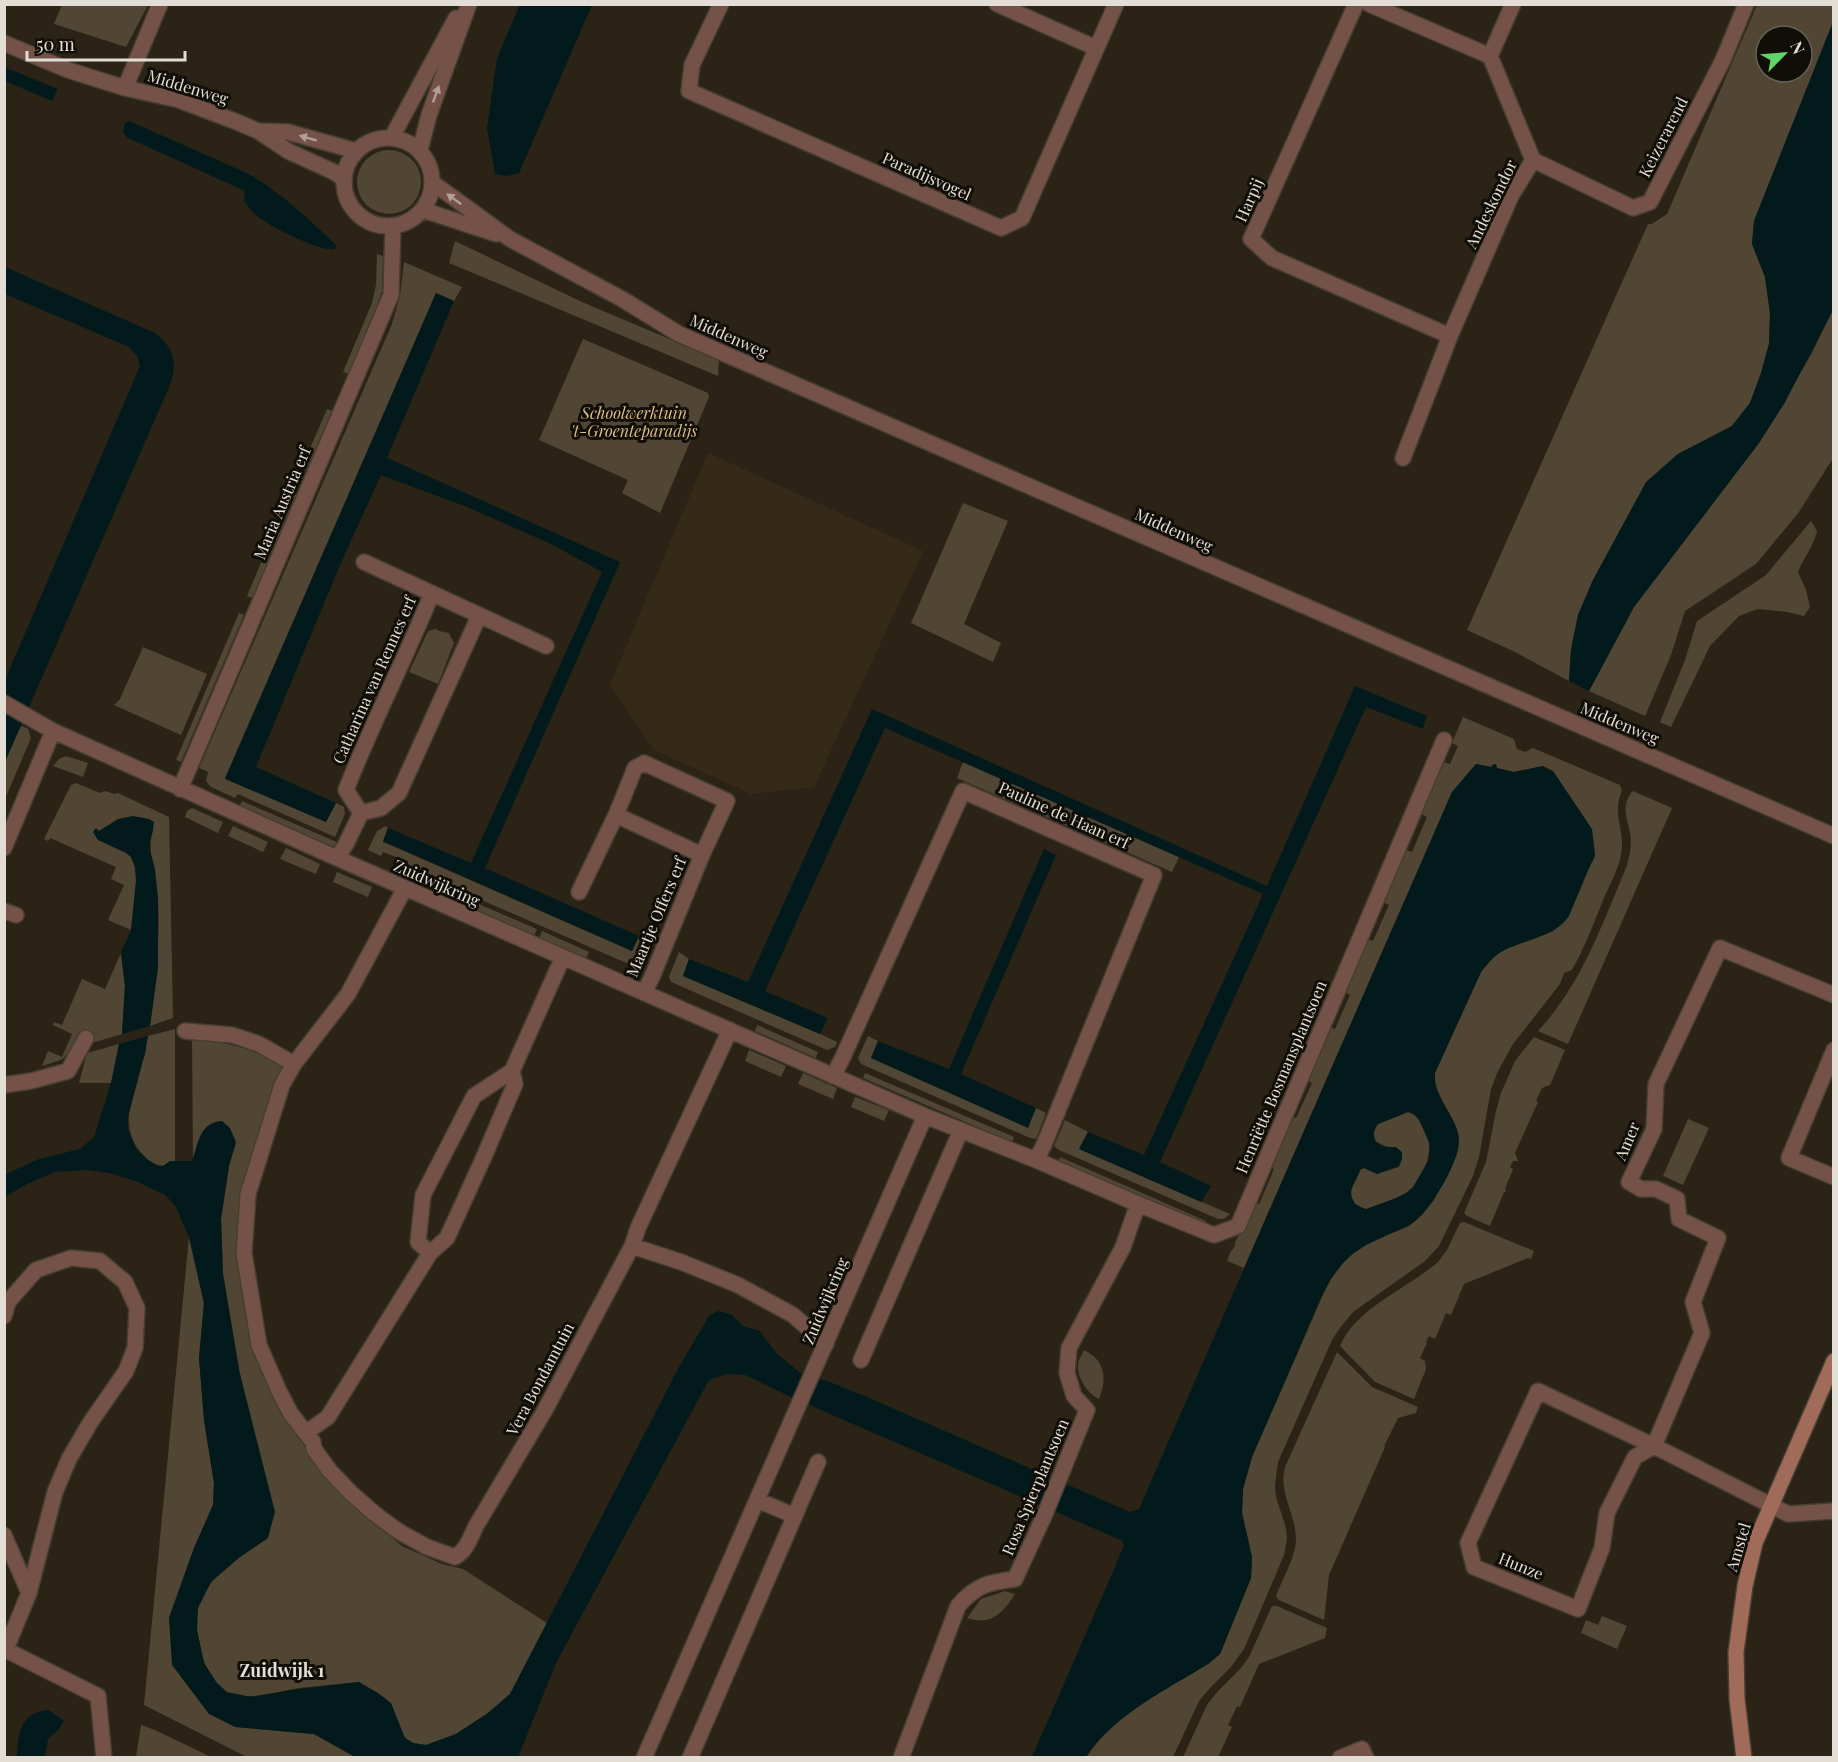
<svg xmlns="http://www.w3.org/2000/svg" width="1838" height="1762" font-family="'Playfair Display',serif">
<rect width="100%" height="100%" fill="#2b2416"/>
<!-- built -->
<path fill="#352a17" d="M708,453l215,98 -109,236 -63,7 -97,-44 -44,-65z"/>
<!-- green -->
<path fill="#514633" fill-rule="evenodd" d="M62,5v-1l86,1 -22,42 -72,-23z
M1757,5h76v17l-79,199 -2,23 13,33 5,36 -1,31 -8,29 -11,30 -18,23 -54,28 -32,29 -53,97 -15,35 -7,35 -2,31 -56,-30 -46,-21 181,-406h4l15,-10zM1766,36h36v36h-36z
M357 182a32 32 0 1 1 64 0a32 32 0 1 1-64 0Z
M455,241l127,61 137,58 -1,16 -269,-113z
M377,254l6,2 -1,35 -6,18 -27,65 -6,-2 29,-69 4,-18z
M404,262l58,25 -8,14 -18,-8 -211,485 101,44 10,-19 8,4 1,7 -10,23 -97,-43 -3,4 -24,-11 -5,-6 2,-9 -9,-4 193,-444 8,-28z
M1833,310v149l-3,4 -31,49 -43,52 -71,47 -14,44 -26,61 -56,-25 45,-84 125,-164 52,-88z
M583,339l125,54 1,4 -49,116 -38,-20 6,-13 -89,-40z
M327,409l5,2 -25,58 -5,-2z
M293,487l4,7 -45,104 -5,-2z
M963,503l45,18 -44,103 37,19 -8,19 -82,-39z
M1811,521l6,10c-3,14 -14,28 -19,41l8,18 4,17 -6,9 -17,-4 -29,-3 -19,7 -29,30 -39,81 -11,-5 25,-62 12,-39 69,-46z
M239,613l5,2 -63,147 -5,-2z
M436,629l3,2 10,2 5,10 -16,41 -29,-12 19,-41z
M143,647l64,27 -26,61 -67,-30 6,-6z
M1463,717l51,22 3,10 8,3 8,-4 87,37 2,6c-11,23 4,40 -1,64 -3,15 -11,29 -17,43 -10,24 -19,49 -32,72l-8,3 -4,11 -47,60 -15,27 -7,18 -12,68 -6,19 -34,70 -14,15 -72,51 -13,16 -8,12 -54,122 -3,23 1,12 10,31 1,11 -3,16 -40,94 -14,19 -20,20 -11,13 -26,56 -87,1c27,-43 80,-68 122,-94l12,-10 31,-76 1,-21 -10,-44 1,-24 9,-32 71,-162 8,-16 13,-17 15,-14 49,-22 14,-11 12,-15 21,-42 2,-3 -11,-46 -11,-24v-12l46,-101 11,-14 11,-8 51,-19 41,-74 -4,-28 -48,-63 -29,6 -18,-4 -1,-4 -3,4 -16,-4 -24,28 -208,476 -17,-7 3,-8 5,-7v-3l18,-41 6,2 15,-35 -6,-3 22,-50 6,2 16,-35 -6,-3 23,-53 6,2 15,-34 -6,-3 23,-53 6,2 16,-36 -6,-3 23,-52 6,2 15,-35 -6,-3 23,-52 6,2 8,-18 -6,-3z
M22,726l6,3 3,9 -26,61v-37l13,-32z
M66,756l22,7 -5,14 -30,-11 6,-7z
M963,762l216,95 -7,15 -215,-94z
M76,783l24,10 5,-2 9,3 4,-1 51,24 4,201 -23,8c6,-43 10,-83 8,-127 -1,-23 -12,-47 -5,-69l-57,5 1,4c9,5 26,9 33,17 12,14 3,57 1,74l-23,-10 16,-35 -13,-6 5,-12 -66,-29 -2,3 -4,-2 27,-54z
M1633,791l39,17 -104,236 -30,-13c43,-46 64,-106 88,-163 3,-9 5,-19 5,-29 -2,-17 -12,-34 2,-48z
M242,801l97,42 -5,3 -9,-1 -86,-38z
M192,808l31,14 -5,11 -33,-16 2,-6z
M233,826l35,16 -5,10 -35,-16z
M386,826l2,2 -5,14 249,109 7,-15 14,6 -11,23 -3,2 -8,-2 -237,-103 2,-5 -13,-5 -2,4 -13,-6 9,-19z
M286,848l34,16 -4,10 -36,-15z
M337,872l35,15 -4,10 -35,-15z
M429,883l108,46 -3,7 -108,-47z
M542,931l47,21 -3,7 -47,-21z
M679,952l10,7 -6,17 137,58 17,8 -2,5 -8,3 -156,-68 -2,-5z
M121,953l4,33 -3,48 -47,14 -14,12 -19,6 6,-15 14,6 10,-23 -19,-9 1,-3 8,3 20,-46 23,10z
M757,1025l61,27 -2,6 -61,-27z
M175,1029v133c-7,-1 -10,5 -17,3 -6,-1 -11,-6 -15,-10 -27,-28 -9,-69 2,-101 1,-5 1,-12 3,-18z
M868,1036l10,5 -7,17 156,69 9,-19 10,5 -10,26 -6,-1 -169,-74 -3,-6z
M1534,1037l31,13 -15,35 -8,3 -6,13 2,1 -23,51 3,8h-5l-3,6 3,2 -8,20 1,3h-2l-14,34 -23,-10 -3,-3 22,-51 10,-51 5,-18 14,-32z
M192,1040c34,1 66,9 94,29l-8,13 -22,58 -12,43 -7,47 3,47 6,38 14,52 44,78 30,39 39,38 29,24 40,18 21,5 84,54 -37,71 -22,19 -32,21 -30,11 -13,-2 -8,-5 -5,-11 -41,-45c-20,2 -40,4 -60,6 -21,3 -53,14 -72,4 -13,-7 -22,-25 -25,-38 -3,-15 -8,-31 -4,-46 7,-31 45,-53 70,-70l-45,-264 -2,-55 8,-53 7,-24 -43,19z
M119,1044l-8,39h-32l8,-30z
M749,1050l37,16 -5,11 -36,-16z
M803,1073l34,15 -4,11 -35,-15z
M865,1073l149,64 -2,5 -149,-64z
M855,1097l34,13 -5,11 -33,-14z
M1408,1112c11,3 14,15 19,25 7,15 -5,43 -17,54 -6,4 -36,17 -43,18 -2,0 -7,-2 -9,-3 -13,-8 -4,-27 3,-37l3,-1 13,6 22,-7 3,-14c-9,-9 -40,-5 -24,-29z
M1688,1119l21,9 -26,57 -20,-9z
M1065,1120l23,12 -9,17 151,65 -6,5h-6l-159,-69 -5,-4z
M1060,1157l146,64 -2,6 -146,-64z
M1464,1222l70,29 -3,8 -3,-1 -64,26 -13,31 -5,-2 -11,26 -6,-3 -3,6 1,1 -7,15 5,3 1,8 -12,30 -39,-17 -35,-36c15,-37 68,-58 98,-84l9,-12 13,-27z
M189,1237l15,66 -5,55 5,62 10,63 -1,22 -19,43 -25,70 66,109 79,7 41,23h-108l-103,-52z
M1084,1350c22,11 23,29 15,49 -11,-5 -22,-21 -21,-34 0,-5 4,-10 6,-15z
M1337,1352l35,35 46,20 -2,6 -18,5 -14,28 1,1 -56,128 -5,45 -45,-20 -3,-4c6,-16 20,-40 20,-57 0,-25 -18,-46 -11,-72z
M1005,1591l10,3c-12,19 -24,32 -48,24l14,-19z
M1272,1606h5l50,22 -2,10 -66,26 -19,43 -3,-1 -9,19 4,2 -14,30h-35l24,-52 11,-14 23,-23 8,-11z
M1602,1616l25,10 -10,23 -36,-16 5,-13 12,5z
M141,1725l14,5 56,27h-75z"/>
<!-- water -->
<path fill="#031a1d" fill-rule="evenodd" d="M520,4l72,1 -73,168 -12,3 -12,-2 -8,-46 10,-70z
M1833,22v288l-49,94 -25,39 -125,164 -45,84 -20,-10 2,-31 7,-35 15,-35 53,-98 32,-28 54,-28 18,-23 11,-30 8,-29 1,-31 -5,-36 -13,-33 2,-23z
M4,67l54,22 -6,12 -47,-20z
M129,121l118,52c31,17 64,48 89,72l-1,4c-14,4 -66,-23 -78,-33 -5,-4 -9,-10 -13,-15l1,-10 -117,-53 -5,-5 2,-10z
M5,267l150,66c22,17 23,33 12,59l-162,370v-82l135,-314 -3,-10 -8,-9 -124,-53z
M436,293l18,8 -67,157 233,104 -135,306 154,68 -7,15 -249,-110 5,-13 83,35 131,-291 -51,-28 -84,-37 -86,-32 -41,90 -84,202 80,36 -10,19 -101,-43z
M1355,686l72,30 -4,13 -57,-22 -206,455 51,24 -10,16 -122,-53 9,-17 56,23 119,-261 -378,-166 -120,263 63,27 -8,16 -137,-58 6,-17 59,23 124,-273 395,177z
M1476,764l16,3v-2l4,-1 1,4 17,4 29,-6 10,5 39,58 3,25 -26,62c-15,22 -45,23 -68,36 -8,5 -14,12 -20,20l-46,101c-3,28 30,48 23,76 -4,21 -30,65 -48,76 -7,4 -14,6 -21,9 -21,9 -38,18 -52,36 -16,22 -25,49 -36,74 -16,38 -33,76 -49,113l-9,32 -1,24 10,44 -1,21 -31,76 -12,10c-42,26 -95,51 -122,93h-54l83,-190 9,-22 -1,-4 -330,-143 -48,-23 -18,-1 -18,6 -152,281 -39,96h-163l-41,-23 -79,-7 -26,-13 -37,-49 -3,-47 25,-70 19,-43 1,-22 -10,-63 -5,-62 5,-55 -15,-66 -14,-32 -10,-10 -27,-13 -29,-9 -23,-3 -31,2 -28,12 -22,13 -1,-22 35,-16 41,-10 14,-12 17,-54 8,-39 29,-8 -3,17 -17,64v12l4,10 4,9 11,11 11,7h5l7,-5h22c7,-19 7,-38 30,-40l8,7 6,14 -7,24 -8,53 2,55 16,96 36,142 -7,26 -28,19 -29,25 -13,26 -1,22 7,33 13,20 10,9 24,5 47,-8 61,-7 19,11 13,10 14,35 8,5 13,2 30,-11 32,-21 22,-19 169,-327 30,-51 9,-5 13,3 12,12 17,5 17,23 26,21 24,6 33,13 270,118 9,-3 313,-717zM1408,1112l6,2 5,5 10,23 1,7 -2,12 -15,26 -7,6 -10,5 -30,11 -3,-1 -8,-4 -4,-8v-6l10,-21 3,-1 13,6 22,-8 3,-7v-7l-6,-5h-11l-9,-5c-3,-7 -3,-12 2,-18z
M133,816l16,3 5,3 -1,8 -3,11v9l5,19 3,30v69l-8,58 -28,8 3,-48 -4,-33 10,-23 5,-50 -1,-13 -4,-10 -5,-4 -28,-13 -5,-8 3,-4 3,3 19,-12z
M1044,849l12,6 -95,219 75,34 -8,20 -157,-70 7,-17 71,28z
M49,1710l15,11 -5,8 -11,10 -3,18h-28c1,-24 3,-45 32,-47z"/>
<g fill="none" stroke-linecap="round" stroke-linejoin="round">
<defs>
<path id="street" d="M721,4l-29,61 -3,26 312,137 21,-10 94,-214
M997,4l99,44
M1356,4l-105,235 21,19 178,78
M1369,4l121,52 43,104 -22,36 -61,140 -47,122
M4,43l64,27 57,18 54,12 58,22 21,9 30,20 46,21 10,7
M1490,56l23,-52
M125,88l35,-84
M259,131l29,1 68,19
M392,137l64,-119
M344 182a44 44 0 1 1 88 0a44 44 0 1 1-88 0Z
M420,150l9,-35 40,-111
M1533,160l100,48 17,-6 73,-142 23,-56
M433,183l77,56 112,60 57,35 1155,502
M423,210l73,24
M364,562l182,84
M4,703l49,28 284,127 588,258 111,44 102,44 76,31 24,-9 206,-486
M180,789l211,-494 2,-69
M361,813l-15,-23c26,-67 59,-130 86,-197
M361,813l20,-5 18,-15 80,-177
M616,815l86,40
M4,848l49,-117
M337,858l9,-14 15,-31
M405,888l-57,106 -54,70 -12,21 -34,109 -4,59 15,92 20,46 12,23 22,28 1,7 16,22 21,22 24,21 23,17 29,16 28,10c12,-7 15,-19 21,-31l69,-116 87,-164 6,-18 92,-198
M579,892l37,-77 19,-47 9,-5 83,38 -25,54 -50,122 -8,16
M4,911l12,4
M185,1031l47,4 27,9 35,20
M1834,1050l-45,108 45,19
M833,1076l9,-17 121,-268 191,84 -111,272 -7,13
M4,1085l27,-4 37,-10 18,-33
M632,1246l49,16 57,23 55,30 33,29
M430,1253l-12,-11 5,-47 51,-99 38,-25 51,-114
M4,1316l4,-14 28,-32 35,-12 29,3 25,21 12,26 -2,40 -9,23 -36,52 -21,36 -14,33 -26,101 -23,56
M861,1360l100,-230
M307,1432l21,-15 102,-164 17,-15 36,-79 32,-75 -3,-13
M1654,1446l-19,11 -28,56 -5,35 -24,61 -104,-42 -6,-24 70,-152 116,55 134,68 46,-3
M1654,1446l48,-113 -9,-31 25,-64 -39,-19 -2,-20 -21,-10h-15l-12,-7 25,-53 2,-45 64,-136 114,47
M757,1500l38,16
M4,1535l25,58
M4,1649l94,47 6,62
M644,1758l281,-642
M690,1758l128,-296
M901,1758l57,-152c18,-21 31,-24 57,-27l30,-65 42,-104 -13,-14 -7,-23 2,-25 54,-101 15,-43
M1340,1758l22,-9 4,9"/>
<path id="secondary" d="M1744,1758l-7,-59 -1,-47 9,-66 10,-43 79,-182"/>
</defs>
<!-- street casing -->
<use href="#street" stroke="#453e31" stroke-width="18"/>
<!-- secondary casing -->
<use href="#secondary" stroke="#453e31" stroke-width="18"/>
<!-- street -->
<use href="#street" stroke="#755248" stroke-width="15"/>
<!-- secondary -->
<use href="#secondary" stroke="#a16b5a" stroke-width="15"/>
</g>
<!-- one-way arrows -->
<defs><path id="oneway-solid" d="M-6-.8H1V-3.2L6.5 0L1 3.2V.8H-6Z" transform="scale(1.5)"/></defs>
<g fill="#b19e96">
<use href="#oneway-solid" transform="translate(436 94) rotate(-70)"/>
<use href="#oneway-solid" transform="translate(308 138) rotate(-164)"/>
<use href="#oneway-solid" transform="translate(454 199) rotate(-144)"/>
</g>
<g text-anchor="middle" stroke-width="6" stroke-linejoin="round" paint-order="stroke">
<!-- street labels -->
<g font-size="16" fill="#e2ddd5" stroke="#110e08">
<text transform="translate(188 87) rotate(17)" y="6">Middenweg</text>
<text transform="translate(1663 137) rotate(-63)" y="6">Keizerarend</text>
<text transform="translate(927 176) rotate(24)" y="6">Paradijsvogel</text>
<text transform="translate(1249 200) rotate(-66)" y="6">Harpij</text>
<text transform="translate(1491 204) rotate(-64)" y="6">Andeskondor</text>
<text transform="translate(729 336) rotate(24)" y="6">Middenweg</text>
<text transform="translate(282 503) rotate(-67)" y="6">Maria Austria erf</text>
<text transform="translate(1174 530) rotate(24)" y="6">Middenweg</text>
<text transform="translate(374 680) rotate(-66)" y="6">Catharina van Rennes erf</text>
<text transform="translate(1620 723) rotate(23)" y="6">Middenweg</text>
<text transform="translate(1064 815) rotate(24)" y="6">Pauline de Haan erf</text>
<text transform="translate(437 883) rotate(24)" y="6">Zuidwijkring</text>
<text transform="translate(656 917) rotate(-67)" y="6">Maartje Offers erf</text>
<text transform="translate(1281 1077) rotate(-67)" y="6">Henriëtte Bosmansplantsoen</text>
<text transform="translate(1627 1141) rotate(-67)" y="6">Amer</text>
<text transform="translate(825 1301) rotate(-67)" y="6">Zuidwijkring</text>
<text transform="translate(540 1379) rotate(-62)" y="6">Vera Bondamtuin</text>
<text transform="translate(1035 1487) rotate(-67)" y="6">Rosa Spierplantsoen</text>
<text transform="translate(1738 1547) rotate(-73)" y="6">Amstel</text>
<text transform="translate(1521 1566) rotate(22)" y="6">Hunze</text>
</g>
<!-- park labels -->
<g font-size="16" font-style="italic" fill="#ddbe87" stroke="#110e08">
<text x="634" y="419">Schoolwerktuin<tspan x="634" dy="18">'t-Groenteparadijs</tspan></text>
</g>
<!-- neighbourhood labels -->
<g font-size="18" font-weight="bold" fill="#e2ddd5" stroke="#110e08">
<text x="282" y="1677">Zuidwijk 1</text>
</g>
</g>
<!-- border -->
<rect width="1838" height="1762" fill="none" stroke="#e2ddd5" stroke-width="12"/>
<!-- north arrow -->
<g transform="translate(1784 54) rotate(65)"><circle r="28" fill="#110e08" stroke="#65615a" stroke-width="1.5"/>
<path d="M0-4.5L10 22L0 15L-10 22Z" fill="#61d46a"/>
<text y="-9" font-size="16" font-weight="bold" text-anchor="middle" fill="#e2ddd5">N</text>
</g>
<!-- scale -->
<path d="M27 51v9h158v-9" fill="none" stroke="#e2ddd5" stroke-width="3"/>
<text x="36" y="51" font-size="18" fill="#e2ddd5" stroke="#110e08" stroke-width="4.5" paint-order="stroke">50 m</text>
</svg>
